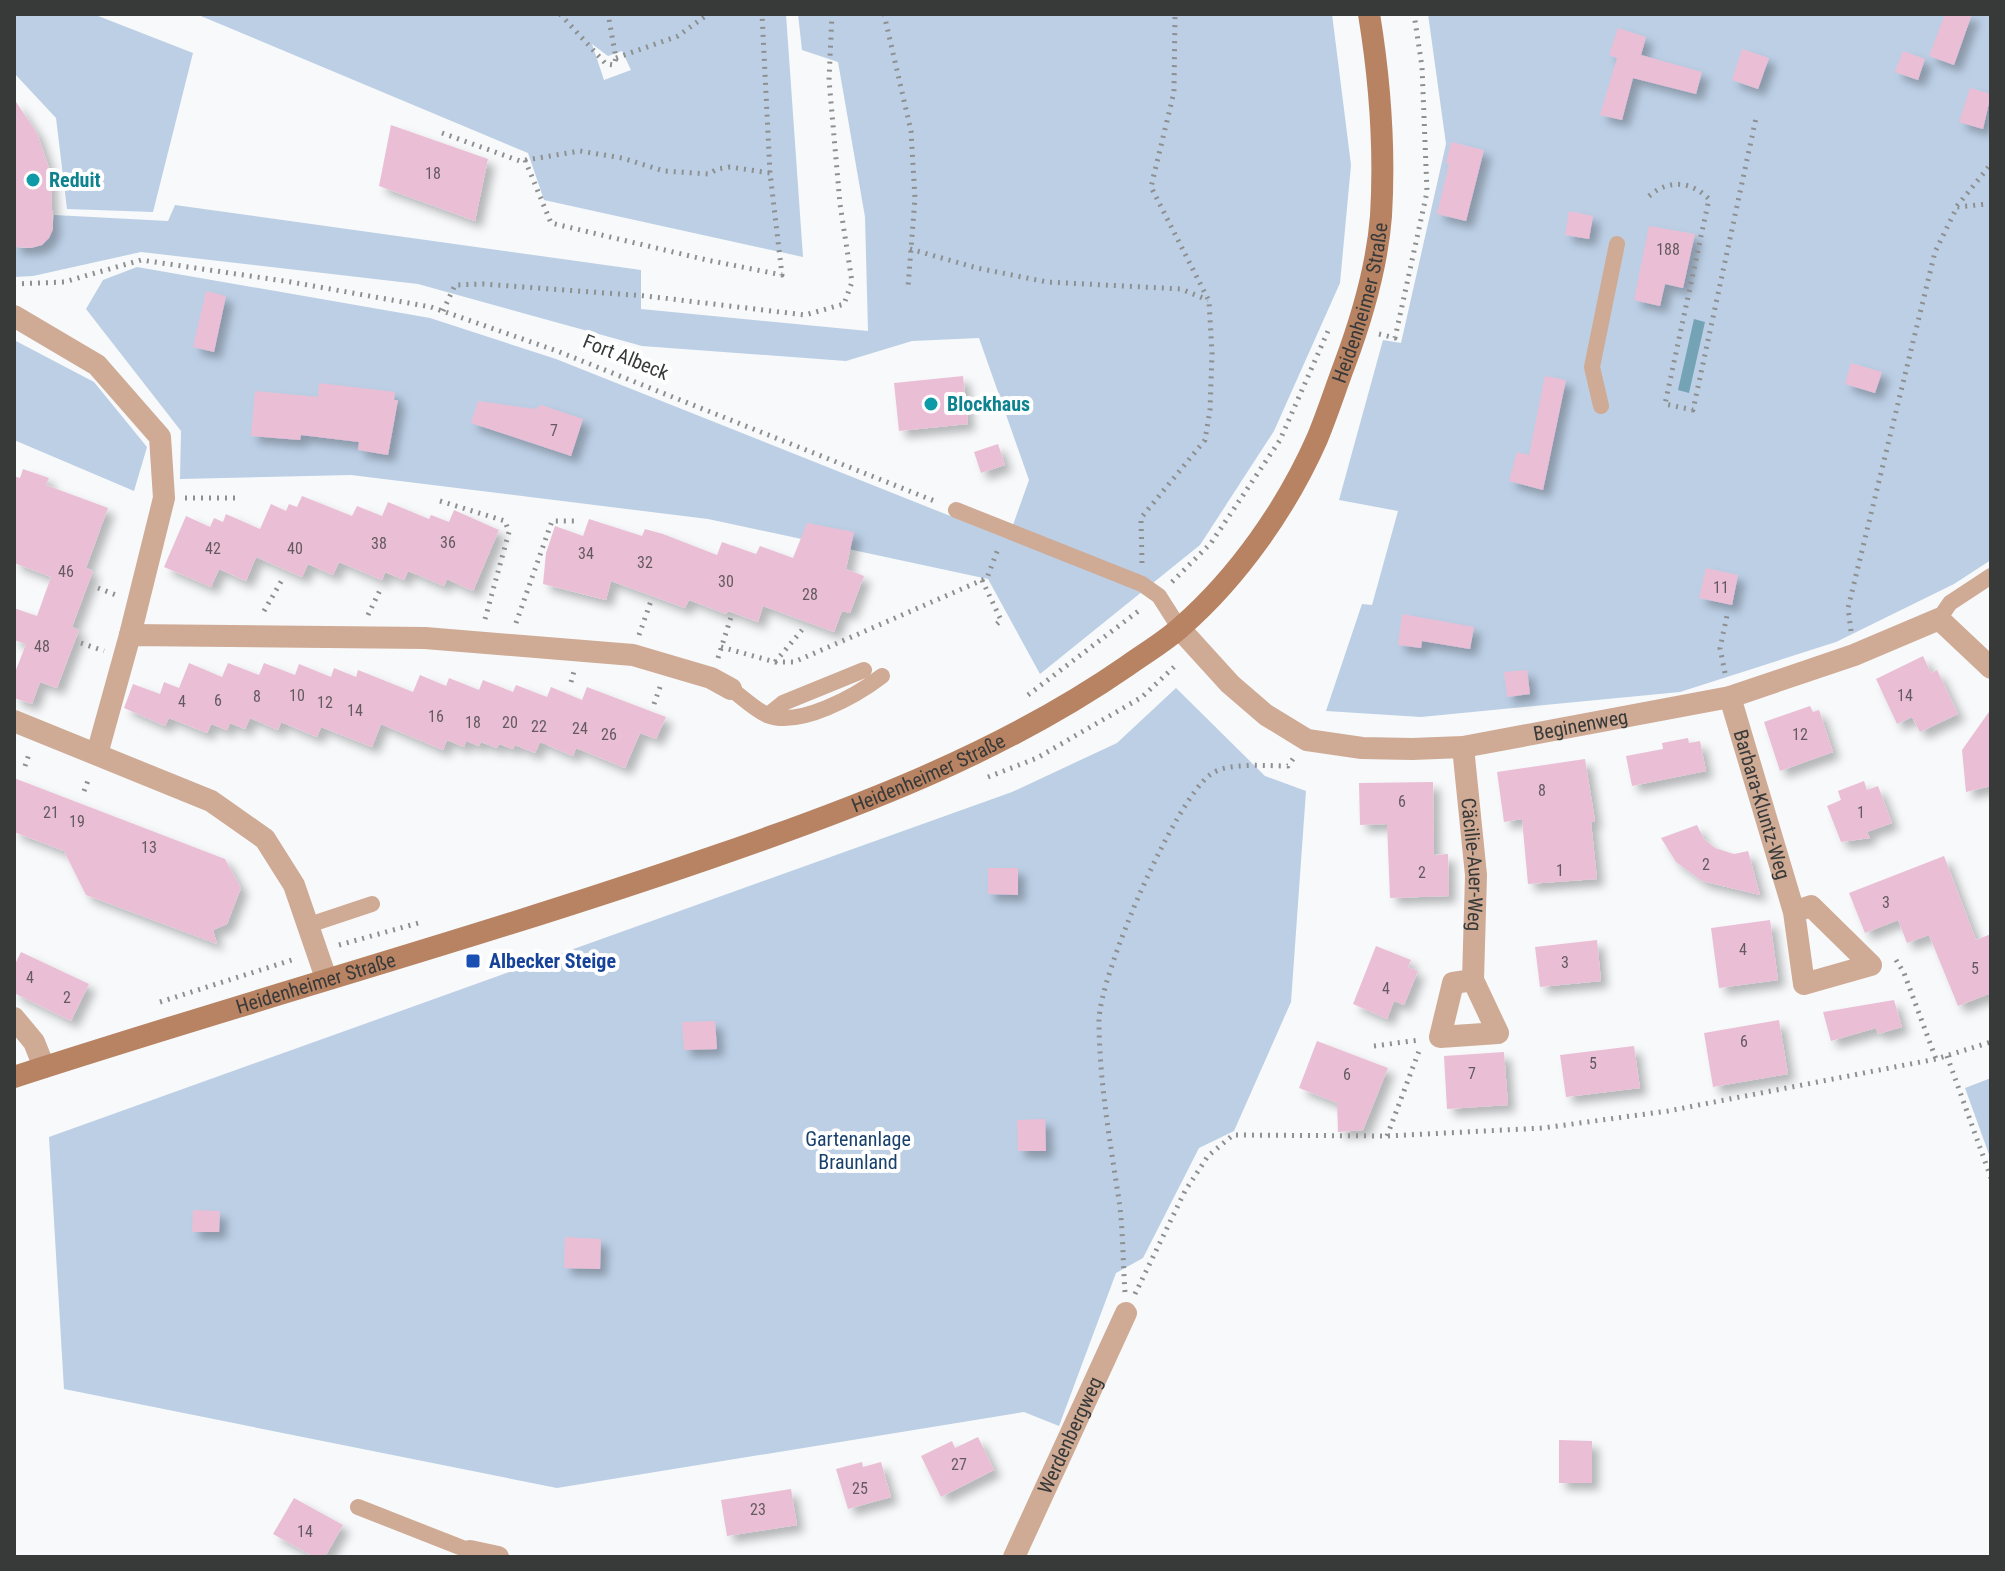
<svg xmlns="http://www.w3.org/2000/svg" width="2005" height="1571" font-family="'Roboto Condensed',sans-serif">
<defs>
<filter id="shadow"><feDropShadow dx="7" dy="7" stdDeviation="4" flood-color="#0004"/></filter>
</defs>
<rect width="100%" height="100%" fill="#f7f9fb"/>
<!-- green -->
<path fill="#bccfe5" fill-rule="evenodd" d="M14,14h79l100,39 -40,159 -86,-3 -11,-91 -42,-45z
M196,14h590l17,243 -259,-57 -16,-47zM592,44l16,12 14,-5 9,19 -27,10z
M798,14h534l19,151 -11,118 -66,148 -74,114 -160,129 -52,-95 -280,-60 -357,-44 -171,4 1,-48 -95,-122 17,-29 34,-13 293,51 126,41 452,180 21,-59 -50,-142 -67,3 -66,20 -204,-15 -224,-62 -277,-32 -108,24 -19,1v-31c26,7 38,-6 40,-31l114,6 7,-16 466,65v39l227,22 -3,-114 -27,-155 -36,-12z
M1428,14h563v546l-37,24 -118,58 -156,50 -259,25 -95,-6 36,-107 10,1 26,-94 -59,-11 44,-160 18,3 45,-199z
M14,340l80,42 53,65 -13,44 -120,-51z
M1176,688l89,88 41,15 -15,211 -57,129 -35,17 -56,110 -27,15 -57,153 -35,-14 -467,76 -493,-99 -15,-252 963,-345 105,-49z
M1991,1078v82l-26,-72z"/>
<!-- water -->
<path fill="#74a3b6" d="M1694,319l11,3 -16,71 -11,-3z"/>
<!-- building -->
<path fill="#eabfd6" filter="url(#shadow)" d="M1945,14h27l-18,51 -25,-9z
M1618,28l28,9 -5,18 61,17 -6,22 -63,-16 -11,42 -22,-5 17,-57 -8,-3z
M1742,49l27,9 -11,31 -26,-9z
M1903,51l22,8 -7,21 -23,-8z
M1970,88l21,6 -8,35 -24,-7z
M14,99l23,34 13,38 3,58 -4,9 -7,7 -11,3 -17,-1z
M391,125l97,34 -13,62 -96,-35z
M1451,142l33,8 -18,71 -29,-7 12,-50 -3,-1z
M1569,211l24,5 -4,23 -24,-4z
M1649,226l46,8 -12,54 -18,-4 -5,22 -26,-6z
M206,291l20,5 -12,56 -21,-5z
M1851,363l31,9 -7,21 -30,-9z
M963,376l5,48 -69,7 -5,-48z
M1545,376l21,4 -23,110 -34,-9 8,-29 12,3z
M319,383l76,9 -1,8h4l-10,55 -30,-5 1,-8 -58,-7 -1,5 -49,-4 4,-45 63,6z
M478,401l57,8 6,-4 42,14 -12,37 -100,-33z
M998,444l7,21 -24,8 -7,-21z
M23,469l26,9 -3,7 62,23 -22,60 7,3 -21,56 7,3 -22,58 -17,-6 -8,22 -18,-6v-23l12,-31 -12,-4v-32l23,8 14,-39 -37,-14v-87l6,2z
M302,496l50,20 5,-10 25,10 6,-14 41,17 2,-4 18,7 5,-12 45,20 -26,61 -26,-12 -3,7 -36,-15 -4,9 -19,-8 -3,8 -43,-18 -6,13 -25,-11 -6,13 -46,-20 -10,24 -27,-12 -8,18 -47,-20 22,-51 24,11 4,-9 9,4 3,-8 34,15 11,-25 15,7 3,-7 8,3z
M589,519l53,17 3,-7 18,5 54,21 5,-13 34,12 4,-8 33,12 14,-35 47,9 -8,37 18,7 -14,37 -8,-2 -8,21 -71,-26 -5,16 -30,-11 -2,3 -37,-14 -4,8 -74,-27 -5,19 -63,-16 3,-31 9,-27 28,10z
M1706,568l32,7 -6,30 -33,-7z
M1402,614l72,13 -4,22 -48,-8 -1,7 -23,-3z
M1923,656l8,17 6,-3 21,44 -38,18 -8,-15 -15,7 -21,-45z
M189,663l33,14 6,-14 31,12 5,-12 31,12 4,-11 32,13 3,-9 22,9 2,-7 55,22 7,-17 26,11 3,-8 30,12 4,-10 30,12 3,-7 31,12 4,-10 31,13 5,-13 79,30 -10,22 -16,-6 -15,35 -49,-20 -3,8 -33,-14 -5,11 -20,-8 -2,4 -14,-5 -2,4 -16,-6 -2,4 -13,-5 -2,6 -17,-7 -4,10 -62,-26 -9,23 -51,-20 -4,10 -36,-15 -3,8 -28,-12 -5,11 -15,-6 -3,7 -16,-6 -4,9 -38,-15 -4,8 -41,-18 9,-24 27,10 4,-12 15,6z
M1527,670l3,24 -23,3 -3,-25z
M1810,706l3,6 6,-2 14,42 -53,19 -16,-49z
M1991,709v77l-25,6 -4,-42z
M1688,738l1,5 11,-2 6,30 -74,15 -6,-30 37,-7 -1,-6z
M1585,759l10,62 -4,1 6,57 -69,5 -6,-65 -18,3 -7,-50z
M14,778l211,81 16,29 -14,36 -14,6 4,14 -131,-49 -22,-44 -50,-19z
M1864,781l3,9 11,-4 14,37 -25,9 3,6 -29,4 -14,-36 14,-6 -3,-9z
M1433,782l1,73 14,-1 1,42 -59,2 -3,-74 -27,1 -1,-42z
M1697,825l7,14 11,9 19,6 14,-3 12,44 -58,-14 -26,-19 -15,-24z
M1944,856l32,84 15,-6v59l-33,13 -29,-71 -22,8 -9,-23 -33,13 -16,-40z
M988,868h30v27l-30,-1z
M1770,920l8,60 -59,8 -8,-60z
M1597,940l4,41 -61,6 -5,-40z
M1376,946l35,14 -3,7 10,4 -14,34 -10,-4 -7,18 -34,-15z
M21,952l68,32 -18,37 -57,-28v-27z
M1894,1000l8,27 -24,7 -2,-6 -45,13 -8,-29z
M1779,1020l9,54 -75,13 -9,-54z
M715,1021l2,28 -33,1 -2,-28z
M1317,1041l71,27 -25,62 -25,2 -1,-29 -38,-15z
M1634,1046l6,42 -74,9 -6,-42z
M1504,1052l4,53 -61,4 -3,-53z
M1045,1119l1,32h-28l-1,-31z
M193,1210l27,1 -1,21h-27z
M565,1237l36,2 -1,30 -36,-1z
M978,1437l16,33 -53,27 -20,-41 31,-15 3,7z
M1559,1440l33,1v42h-33z
M862,1462l1,5 18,-5 10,35 -43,12 -12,-40z
M791,1489l6,36 -70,11 -6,-36z
M294,1498l49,27 -18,32h-11l-41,-23z"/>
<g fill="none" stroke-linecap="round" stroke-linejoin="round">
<!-- path -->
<path stroke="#8e9090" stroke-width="5" stroke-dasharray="2 6" stroke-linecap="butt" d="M560,14l46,50 8,1 2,-7 -8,-44
M884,14l27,117 4,67 -7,89
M616,58l62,-22 30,-22
M442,133l78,28 60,-10 42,7 42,13 45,3 8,-5 13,-2 40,6
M525,160l26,63 156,37 75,15 -12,-102 -8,-159
M1649,196c20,-17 42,-15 60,3l-44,205 28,6 63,-292
M1957,206l34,-42
M910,249l67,19 70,14 134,7 27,11
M14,284l50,-2 77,-22 150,22 140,25 126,44 380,151
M443,311l12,-26 28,-1 163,12 159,19 39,-11 8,-22 -12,-78 -11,-124 3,-66
M1379,334l16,4 32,-146 -5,-125 -8,-53
M185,498h52
M440,501l65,20 4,11 -24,87
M1142,563l-1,-45 64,-78 5,-30 2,-57 -3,-52 -58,-114 23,-95 1,-78
M982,580l19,40 -7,7
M1172,582l39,-39 69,-103 48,-109
M98,588l18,7
M264,611l18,-31
M368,615l12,-25
M516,623l36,-102h27
M1851,631l-3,-23 87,-356 22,-45 30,-3
M639,635l13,-37
M81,643l23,8
M721,647l54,15h19l193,-84 11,-29
M718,658l13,-41
M775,662l27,-32
M1725,673l-5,-25 8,-37
M571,682l3,-11
M1028,695l113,-86
M654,704l6,-17
M25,766l4,-12
M988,777l49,-19 105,-61 32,-30
M84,791l5,-13
M339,945l83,-23
M1896,960l8,13 32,86
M160,1002l135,-43
M1374,1046l45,-6
M1947,1056l44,122
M1387,1136l32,-85 4,-2
M1125,1292c-2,-28 -2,-57 -5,-85 -9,-60 -21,-125 -21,-187 1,-46 75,-219 112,-246 16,-12 57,-8 77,-8l5,-7
M1135,1294l50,-103 23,-35 25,-21 154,1 156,-8 125,-17 268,-52 55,-17"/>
<!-- service -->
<path stroke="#cfaa94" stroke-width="16" d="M1601,406l-9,-39 25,-123
M956,510l186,74 17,12 21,33
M1939,619l11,-16 41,-27
M731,689c11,8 23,20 36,26 32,13 89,-19 115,-39
M768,715l15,-12 81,-33
M309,925l63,-21
M358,1507l112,44"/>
<!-- minor -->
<g stroke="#cfaa94" stroke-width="22">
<path d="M14,316l83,49 63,72 4,61 -34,137"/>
<path id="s1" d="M1180,629l50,55 36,31 41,25 55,8 50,1 51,-2 267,-50 124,-42 85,-36 52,49"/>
<path id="s2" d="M1730,697l64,215 10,72 67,-19 -60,-59 -17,6"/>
<path d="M14,721l197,80 54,38 29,46 32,93"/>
<path id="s3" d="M1463,747l13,128 -3,105 25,53 -58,4 13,-54 20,-3"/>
<path d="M97,754l33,-119 295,3 208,17 78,23 20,11"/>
<path d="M14,1018l20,24 10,25"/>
<path d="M469,1557l1,-6 28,6"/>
<path id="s4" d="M1014,1557l112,-244"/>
</g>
<!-- secondary -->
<path stroke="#b88362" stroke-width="22" id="s5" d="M14,1077c230,-75 464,-139 693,-218 146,-50 293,-105 420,-193 18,-13 39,-25 55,-40 56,-49 105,-119 135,-187 10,-24 18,-49 27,-73 18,-48 33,-98 37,-150 4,-67 -1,-135 -12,-202"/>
</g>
<!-- markers -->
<g fill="#0f9aa8" stroke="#fff" stroke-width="3">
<circle cx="33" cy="180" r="8"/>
<circle cx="931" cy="404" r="8"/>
</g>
<rect fill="#1a4fb4" stroke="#fff" stroke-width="3" x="465" y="953" width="16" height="16" rx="4"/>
<g text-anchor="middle" stroke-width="8" stroke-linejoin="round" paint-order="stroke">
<!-- number labels -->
<g font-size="16" fill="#645a60">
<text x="433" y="179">18</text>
<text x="1668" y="255">188</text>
<text x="554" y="436">7</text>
<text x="448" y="548">36</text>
<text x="379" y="549">38</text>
<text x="213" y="554">42</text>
<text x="295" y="554">40</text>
<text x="586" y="559">34</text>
<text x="645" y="568">32</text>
<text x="66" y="577">46</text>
<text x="726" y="587">30</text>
<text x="1721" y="593">11</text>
<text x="810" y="600">28</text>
<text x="42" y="652">48</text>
<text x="297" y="701">10</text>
<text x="1905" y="701">14</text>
<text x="257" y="702">8</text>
<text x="218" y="706">6</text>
<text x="182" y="707">4</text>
<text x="325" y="708">12</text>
<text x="355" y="716">14</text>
<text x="436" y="722">16</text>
<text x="473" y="728">18</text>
<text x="510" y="728">20</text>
<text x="539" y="732">22</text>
<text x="580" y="734">24</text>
<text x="609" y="740">26</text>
<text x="1800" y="740">12</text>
<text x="1542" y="796">8</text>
<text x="1402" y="807">6</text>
<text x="51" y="818">21</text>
<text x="1861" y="818">1</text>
<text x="77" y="827">19</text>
<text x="149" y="853">13</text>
<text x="1706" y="870">2</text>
<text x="1560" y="876">1</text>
<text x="1422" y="878">2</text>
<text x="1886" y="908">3</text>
<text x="1743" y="955">4</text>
<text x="1565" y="968">3</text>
<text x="1975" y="974">5</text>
<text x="30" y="983">4</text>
<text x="1386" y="994">4</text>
<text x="67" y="1003">2</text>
<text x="1744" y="1047">6</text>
<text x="1593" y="1069">5</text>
<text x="1472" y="1079">7</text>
<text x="1347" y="1080">6</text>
<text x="959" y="1470">27</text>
<text x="860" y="1494">25</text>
<text x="758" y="1515">23</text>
<text x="305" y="1537">14</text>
</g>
<!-- culture labels -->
<g font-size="20" font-weight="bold" fill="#0d838f" stroke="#fff" text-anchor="start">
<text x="49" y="187">Reduit</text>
<text x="947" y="411">Blockhaus</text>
</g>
<!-- street labels -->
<g font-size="20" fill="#383939" stroke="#fff">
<text dy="7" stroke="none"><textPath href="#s5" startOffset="1634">Heidenheimer Straße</textPath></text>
<text transform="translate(626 357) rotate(22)" y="7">Fort Albeck</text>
<text dy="7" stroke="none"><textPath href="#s1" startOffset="446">Beginenweg</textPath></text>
<text dy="7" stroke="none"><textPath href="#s5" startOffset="964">Heidenheimer Straße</textPath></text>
<text dy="7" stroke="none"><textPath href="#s2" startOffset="112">Barbara-Kluntz-Weg</textPath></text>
<text dy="7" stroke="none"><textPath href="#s3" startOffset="118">Cäcilie-Auer-Weg</textPath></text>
<text dy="7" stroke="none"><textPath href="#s5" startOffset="316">Heidenheimer Straße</textPath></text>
<text dy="7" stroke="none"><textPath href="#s4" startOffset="134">Werdenbergweg</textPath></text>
</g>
<!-- transit labels -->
<g font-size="20" font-weight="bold" fill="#164399" stroke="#fff" text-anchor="start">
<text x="489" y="968">Albecker Steige</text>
</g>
<!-- park labels -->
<g font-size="20" fill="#17416c" stroke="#fff">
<text x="858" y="1146">Gartenanlage<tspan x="858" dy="23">Braunland</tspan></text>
</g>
</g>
<!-- border -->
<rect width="2005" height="1571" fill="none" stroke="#383939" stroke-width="32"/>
</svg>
